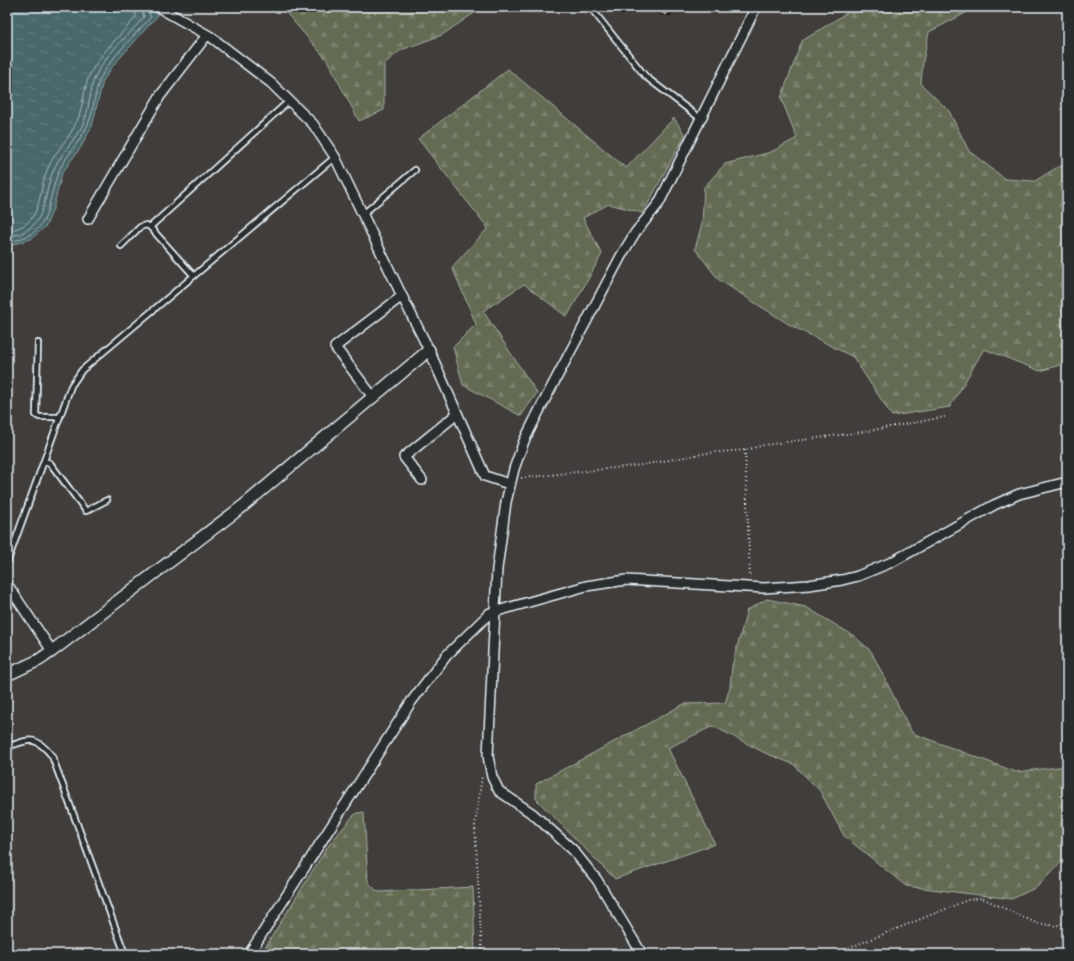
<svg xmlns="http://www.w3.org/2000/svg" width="1074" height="961" font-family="'Comic Neue',sans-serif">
<defs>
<pattern id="forest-firs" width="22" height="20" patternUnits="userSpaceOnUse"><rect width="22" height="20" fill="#646c52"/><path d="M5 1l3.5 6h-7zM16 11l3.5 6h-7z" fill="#7a816c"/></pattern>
<pattern id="water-ripples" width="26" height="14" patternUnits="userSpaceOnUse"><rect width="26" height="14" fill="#4a686b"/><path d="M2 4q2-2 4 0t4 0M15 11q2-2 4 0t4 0" fill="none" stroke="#647e81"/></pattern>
<pattern id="building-hatch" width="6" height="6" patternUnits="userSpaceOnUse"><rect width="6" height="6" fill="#726259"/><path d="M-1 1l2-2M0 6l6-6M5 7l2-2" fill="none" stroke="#867972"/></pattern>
<filter id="shadow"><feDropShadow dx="2.5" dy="2.5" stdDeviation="1" flood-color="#0009"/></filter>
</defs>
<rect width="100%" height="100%" fill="#403d3b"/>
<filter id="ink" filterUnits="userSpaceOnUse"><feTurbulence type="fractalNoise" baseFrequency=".025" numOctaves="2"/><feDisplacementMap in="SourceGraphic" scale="8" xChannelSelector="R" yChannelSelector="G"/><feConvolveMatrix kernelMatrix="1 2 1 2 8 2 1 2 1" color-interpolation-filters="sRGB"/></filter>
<g filter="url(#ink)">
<!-- forest -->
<path fill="url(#forest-firs)" stroke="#a6aea5" d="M281,7h202l-41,28 -41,15 -17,14v46l-25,11 -32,-61z
M856,7h121l-48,25 -6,29 -2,23 28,27 20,40 36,28 30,2 21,-13 11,-4v199l-27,8 -56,-22 -34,58 -58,9 -39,-59 -63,-32 -71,-45 -24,-31 7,-26 2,-36 21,-23 46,-12 26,-14 -16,-40 21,-57z
M508,69l118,99 48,-50 11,17 -42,78 -34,-9 -26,14 19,36 -35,63 -43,-33 -41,27 54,82 -16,23 -58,-31 -10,-38 23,-23 -24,-57 36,-39 -70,-89z
M767,599l39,8 48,29 17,15 41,82 104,39 51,-6v93h-3l-27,28 -25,12 -106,-13 -62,-50 -24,-45 -27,-27 -28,-11 -52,-27 -45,22 47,96 -100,35 -79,-80v-15l148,-80 41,-1 5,-16 2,-21 15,-56z
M364,812l4,70 10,10 95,-5 2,67h-214l67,-108 25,-30 4,-3z"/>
<!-- water -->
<path fill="url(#water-ripples)" stroke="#899fa3" d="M7,7h141l10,8 -46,52 -9,14 -11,45 -11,21 -19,26 -9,36 -7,17 -15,13 -24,7z"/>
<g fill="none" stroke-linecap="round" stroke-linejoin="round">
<!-- shore -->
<path stroke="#a9bac0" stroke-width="1" d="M7,231c38,-6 29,-36 41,-63 7,-17 22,-30 29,-47 7,-15 6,-33 13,-47 11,-22 31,-39 46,-57l-1,-10
M7,237c42,-7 34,-36 46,-66 6,-15 22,-31 30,-47 7,-15 6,-33 12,-47 10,-23 33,-41 49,-60l-3,-10
M7,242c46,-7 38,-34 51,-69 6,-15 23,-32 30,-49 6,-13 7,-35 13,-47 12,-22 33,-41 50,-60l-5,-10"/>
<!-- stream -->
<path stroke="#899fa3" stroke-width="3" d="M152,10l2,-3"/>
</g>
<!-- building -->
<path fill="url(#building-hatch)" stroke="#e8f1f8" filter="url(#shadow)" d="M654,7h18l-6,8z"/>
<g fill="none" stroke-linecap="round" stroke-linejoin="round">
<defs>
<path id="service" d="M590,7l56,70 55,42
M363,214l52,-44
M121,246l19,-19 6,-2 4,2
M194,276l-44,-49 140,-127
M38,343l-2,72 3,2h21
M44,461l6,2 36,48 21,-11
M7,563l64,-177 11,-16 253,-213
M7,747c23,-8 28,-12 45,9l73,198"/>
<path id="minor" d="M158,7l53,30 60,46 42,41 22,33 67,139 27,54 56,126 24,8
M88,219l72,-123 47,-61
M373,397l-38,-50 67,-51
M422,480l-18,-23 53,-43
M7,584l45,67
M249,954l162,-252 36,-47 43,-42 96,-27 40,-6 138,8 45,-3 33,-5 16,-4 34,-14 102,-57 25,-11 48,-12
M642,954l-45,-74 -24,-30 -40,-36 -34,-23 -7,-14 -4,-21 9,-187 9,-67 8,-33 10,-28 17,-34 80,-151 14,-23 24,-30 97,-196"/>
<path id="tertiary" d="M7,675l32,-15 13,-9 191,-145 186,-156"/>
</defs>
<!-- service casing -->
<use href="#service" stroke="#e8f1f8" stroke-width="8"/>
<!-- minor casing -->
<use href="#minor" stroke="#e8f1f8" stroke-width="12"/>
<!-- tertiary casing -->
<use href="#tertiary" stroke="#e8f1f8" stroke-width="14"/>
<!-- path -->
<path stroke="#e8f1f8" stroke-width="2" stroke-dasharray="1 3" stroke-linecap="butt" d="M745,450l5,128
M521,478l121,-13 65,-12 38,-3 19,-5 98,-13 83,-15
M482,954l-7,-128 7,-50
M834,954l134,-54 14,-2 54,25 20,3 11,-5"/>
<!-- service -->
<use href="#service" stroke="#2a2d2e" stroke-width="4.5"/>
<!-- minor -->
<use href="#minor" stroke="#2a2d2e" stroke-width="9"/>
<!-- tertiary -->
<use href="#tertiary" stroke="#2a2d2e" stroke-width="11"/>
</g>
</g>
<!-- margin -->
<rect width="1074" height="961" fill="none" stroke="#2a2d2e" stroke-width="24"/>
<rect x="12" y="12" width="1050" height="937" fill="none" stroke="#e8f1f8" stroke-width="1.5" filter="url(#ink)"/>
</svg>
